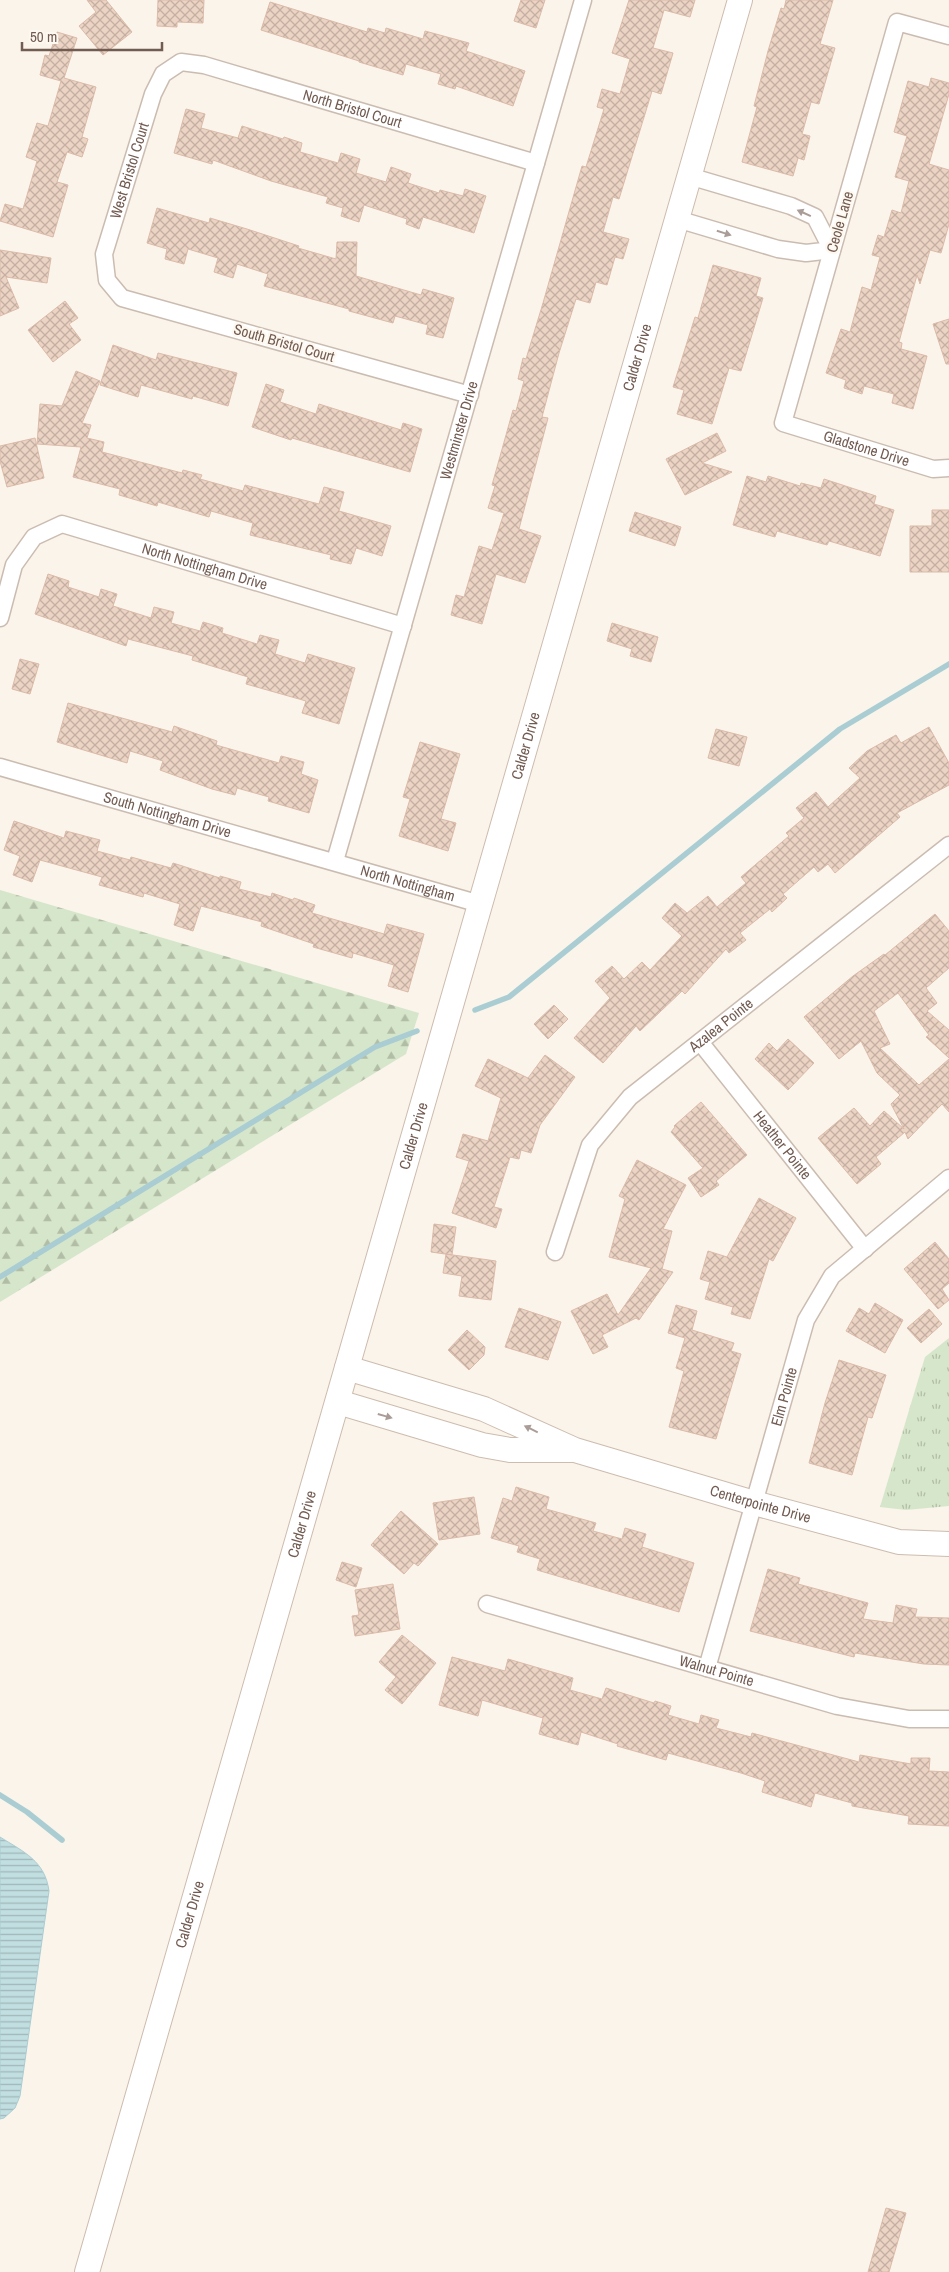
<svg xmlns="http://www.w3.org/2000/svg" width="949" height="2272" font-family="'Archivo Narrow',sans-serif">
<defs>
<pattern id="forest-firs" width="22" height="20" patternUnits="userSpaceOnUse" patternTransform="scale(1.25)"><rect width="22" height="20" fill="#d6e6ca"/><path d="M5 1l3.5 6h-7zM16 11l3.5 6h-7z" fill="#b2bda6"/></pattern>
<pattern id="park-tufts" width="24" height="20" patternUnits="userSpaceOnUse" patternTransform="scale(1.25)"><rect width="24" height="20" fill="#d6e6ca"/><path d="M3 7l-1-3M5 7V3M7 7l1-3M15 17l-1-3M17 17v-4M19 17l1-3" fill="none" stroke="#b2bda6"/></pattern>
<pattern id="water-rules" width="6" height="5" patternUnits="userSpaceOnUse" patternTransform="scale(1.25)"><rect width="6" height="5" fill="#c1dee1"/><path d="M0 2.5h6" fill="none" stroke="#a1b7b9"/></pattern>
<pattern id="building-cross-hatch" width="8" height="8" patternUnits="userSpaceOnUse" patternTransform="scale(1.25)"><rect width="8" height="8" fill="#ecd4c5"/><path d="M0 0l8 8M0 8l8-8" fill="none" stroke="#c4afa2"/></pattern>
</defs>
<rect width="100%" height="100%" fill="#faf4ea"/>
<!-- forest -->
<path fill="url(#forest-firs)" d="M0,890l419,123 -13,41 -406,248z"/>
<!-- park -->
<path fill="url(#park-tufts)" d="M949,1338v168l-43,4 -26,-3 45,-150z"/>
<!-- water -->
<path fill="url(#water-rules)" stroke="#a9cdd2" d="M0,1837c24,15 45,24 49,54l-29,205 -5,12 -11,10 -4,1z"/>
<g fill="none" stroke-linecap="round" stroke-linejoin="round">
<!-- stream -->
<path stroke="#a9cdd2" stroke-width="5.5" d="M475,1010l34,-13 331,-268 109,-65
M0,1277l375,-230 42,-16
M0,1795l27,17 35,28"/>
</g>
<!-- building -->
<path fill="url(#building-cross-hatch)" stroke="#dcbaa8" d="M87,0h19l26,32 -29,23 -24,-29 17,-14z
M158,0h46l-1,23 -26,-1v5l-20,-1z
M521,0h24l-9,28 -22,-7z
M629,0h66l-5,17 -26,-7 -11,38 20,5 -12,41 -9,-3 -33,108 -6,-2 -10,35 26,7 -6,20 -8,-2 -8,28 -11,-3 -6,21 -14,-4 -17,54 -17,64 6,1 -29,111 22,7 -16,47 -29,-9 -14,50 -31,-9 5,-20 8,2 15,-51 13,4 12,-37 -16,-5 7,-22 -3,-1 21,-75 3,1 8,-30 -6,-2 5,-21 3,1 17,-56 39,-137 4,1 18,-58 -7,-2 5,-18 18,5 10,-35 -18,-6z
M786,0h47l-13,44 15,4 -16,56 -8,-2 -9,32 8,2 -6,24 -6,-2 -5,18 -51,-14 15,-55 -3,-1 14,-55 13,-43 3,1z
M270,2l97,30 1,-4 17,5 1,-5 37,11 2,-8 44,12 -3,8 59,20 -12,35 -57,-20 -1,3 -17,-5 3,-10 -35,-10 -3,11 -44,-13v-1l-98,-31z
M57,32l20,6 -13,40 32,9 -14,50 6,2 -6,18 -15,-5 -10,30 11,3 -15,52 -53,-16 5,-17 18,5 14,-48 -11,-4 11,-34 11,3 13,-45 -21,-6 5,-20 4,1z
M931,78l18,5v11l-20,70 20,6v54l-8,29 -11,-3 -10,34 -3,-9 -18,67 3,1 -1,6 26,7 -14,53 -21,-6 2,-9 -30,-8 -2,8 -18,-6 2,-8 -20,-7 15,-44 9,3 12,-45 9,3 9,-33 -8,-2 6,-20 6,2 8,-27 9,3 8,-32 -14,-4 12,-41 -13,-4 14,-51 21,6z
M186,109l19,5 -4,14 37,10 4,-12 41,13 1,-2 18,6 -2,9 38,11 3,-10 19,6 -4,14 30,9 5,-15 20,7 -3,9 31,10 1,-3 23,6 2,-7 21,7 -12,37 -51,-16 -4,12 -13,-5 1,-5 -43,-14 -5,17 -18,-6 2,-8 -17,-5 2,-6 -57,-16 -58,-21 -1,4 -38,-11z
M157,208l52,15 1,-5 37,11 52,17 -1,2 38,11 1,-17h20l-1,34 65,19 2,-6 31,9 -11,40 -17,-4 2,-9 -33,-9 -2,7 -44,-12v-2l-85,-23 4,-12 -31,-10 -4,14 -19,-6 4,-14 -30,-9 -4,15 -19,-5 2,-10 -20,-6z
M0,250l51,8 -4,25 -41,-6 13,31 -19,8z
M713,265l48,13 -5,18 7,2 -22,73 -12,-3 -17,56 -35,-10 7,-24 -11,-3 22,-70 3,1z
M65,301l13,17 -9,6 12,16 -28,22 -25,-32z
M949,319v45h-3l-13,-40z
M113,345l43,15 2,-7 79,20 -9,33 -35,-10 -1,3 -51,-14 -3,12 -38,-12z
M76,371l24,10 -18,42 9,2 -4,13 17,4 -2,10 80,21 1,-3 19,5 -2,4 43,12 2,-6 74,19 5,-17 20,5 -5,19 52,15 -9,30 -26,-8 -5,16 -21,-5 1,-4 -81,-20 3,-12 -42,-12 -2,6 -51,-15 -1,4 -38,-11 1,-6 -47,-12 8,-30 -44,-3 3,-40 22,2z
M266,384l18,6 -4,12 36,12 3,-10 82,26 2,-7 19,6 -12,43 -118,-34 -1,2 -39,-13z
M717,433l9,18 -24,12 30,9 -47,23 -19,-36z
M35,438l9,40 -37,9 -7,-26v-15z
M747,476l19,6 2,-6 32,10 1,-3 20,5 3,-9 52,17 -2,8 20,6 -14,46 -51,-15 -2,4 -50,-14 -2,6 -42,-12z
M932,510h17v62h-39v-46h22z
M635,512l46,15 -6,19 -46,-15z
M48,574l21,7 -1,6 31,10 2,-8 16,5 -4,12 38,12 3,-11 20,5 -3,11 29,8 3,-9 20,6 -1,5 35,11 3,-9 19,5 -4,14 30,9 3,-9 47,14 -16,56 -37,-11 4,-12 -60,-17 2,-7 -56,-17 1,-4 -65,-17 -2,7 -91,-32z
M612,623l46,14 -7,25 -21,-6 2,-7 -25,-8z
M20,659l19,5 -9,30 -18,-5z
M68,703l104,29 2,-6 43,15 -1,4 63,18 2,-7 23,6 -3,12 17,6 -9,33 -41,-12 1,-4 -32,-9 -2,7 -23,-6 -52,-19 3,-9 -33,-10 -3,12 -70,-21z
M929,727l20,36v22l-52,28 3,4 -65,56 -7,-9 -10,8 -4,-5 -31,27 4,4 -15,14 -2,-3 -30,24 6,7 -17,13 -3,-4 -41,45 -3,-3 -42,40 -4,-5 -33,37 -29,-25 36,-40 -15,-17 17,-15 12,13 18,-17 8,8 32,-34 -20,-18 13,-15 12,10 21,-17 9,11 29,-24 -5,-6 48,-41 -3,-3 18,-15 -8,-10 20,-16 12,15 32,-29 -11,-10 18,-17 29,-16 5,8z
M716,729l31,8 -8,29 -31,-8z
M420,742l40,12 -19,65 15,4 -8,28 -49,-15 11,-37 -7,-2z
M14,821l50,17 2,-7 34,9 -3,11 33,9 1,-3 40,11 2,-5 47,15v-2l21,6 -2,7 32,8 1,-4 21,7 1,-2 21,7 -3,8 72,21 3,-10 37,10 -16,58 -20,-6 6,-21 -41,-12 -1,5 -39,-11 1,-3 -53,-18 1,-4 -61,-16 -8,25 -19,-6 6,-21 -36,-11 -1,4 -44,-12 3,-8 -62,-17 -8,22 -19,-7 7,-19 -16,-6z
M935,914l14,17v37l-23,20 11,15 -10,8 22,19v28l-23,-21 3,-2 -31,-42 -24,18 16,33 -10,4 39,37 30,-26v53l-7,-8 -34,35 -3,-7 -29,25 5,7 -24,20 -39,-46 36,-30 16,18 14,-15 20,18 -13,-25 9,-9 -23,-22 -16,-32 -22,18 -35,-42 49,-41 31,-22 1,1z
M554,1005l14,14 -20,20 -14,-15z
M788,1039l26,24 -26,27 -33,-31 14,-16 8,8z
M545,1055l30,22 -35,48 -9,28 -10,-3 -2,9 -9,-2 -16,50 8,2 -6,19 -44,-15 17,-52 -13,-4 7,-23 25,7 13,-43 -26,-12 13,-27 40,19z
M701,1102l46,53 -31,26 3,4 -18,12 -13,-19 15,-10 -32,-36 4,-5 -1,-1z
M637,1160l49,25 -23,44 9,2 -10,38 11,3 -34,48 -3,-2 -34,17 6,12 -15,7 -22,-43 36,-17 11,21 33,-47 -42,-11 16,-58 -6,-3z
M759,1198l37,20 -23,43 -4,-2 -19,60 -19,-5 2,-7 -28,-8 5,-17 -10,-3 8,-28 19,6z
M434,1224l22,3 -4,28 -21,-3z
M935,1242l14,17v24l-7,6 7,11 -11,9 -34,-40z
M446,1254l50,7 -5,39 -32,-4 3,-20 -19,-3z
M875,1303l28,17 -18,33 -39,-22 13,-23 10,6z
M676,1305l21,6 -5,19 42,13 -3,8 10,3 -25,85 -47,-12 15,-56 -8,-3 9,-30 -17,-5z
M519,1308l42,14 -13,38 -43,-13z
M929,1309l13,15 -21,19 -14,-15z
M467,1330l18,17 -1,8 -15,15 -21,-20z
M839,1360l47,15 -14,43 -4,-1 -16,58 -43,-12 16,-60z
M516,1487l33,10 -3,12 50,14 -3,8 29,8 3,-11 21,6 -4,13 52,16 -15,49 -142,-42 3,-11 -23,-7 2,-6 -28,-8 12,-40 9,3z
M474,1497l6,37 -41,6 -6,-37z
M401,1511l37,33 -20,22 -4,-3 -10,11 -33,-29z
M342,1562l20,6 -6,19 -20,-7z
M768,1569l32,9 -2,6 70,19 -5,16 30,4 3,-18 21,4 -2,8 34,1v47l-25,-1 -69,-11 -1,4 -104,-26z
M393,1584l7,45 -45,7 -3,-20 7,-1 -4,-25z
M402,1635l34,28 -34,41 -17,-14 11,-13 -17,-15z
M452,1657l53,14 3,-12 65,19 -3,12 32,9 4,-11 48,15 1,-2 16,5 -3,9 31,9 2,-9 18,5 -3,8 35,9 1,-4 107,29 1,-7 51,9v-6h19l-1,13 20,1v54l-41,-2 1,-8 -57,-10v-3l-37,-10 -4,14 -49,-15 3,-11 -24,-8 -73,-20 -2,7 -49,-14 1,-2 -37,-12 -3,13 -39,-11 4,-16 -61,-18 -4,16 -39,-11z
M886,2208l20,5 -17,59h-21z"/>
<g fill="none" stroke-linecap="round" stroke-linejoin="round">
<defs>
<g id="street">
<path id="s1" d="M949,36l-52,-14 -114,401 150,46 16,-1"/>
<path d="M677,219l101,30 28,4 26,-3 -17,-33 -24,-11 -102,-30"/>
<path id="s2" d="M470,395l-348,-97 -15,-18 -3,-26 49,-160 10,-20 18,-12 23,3 332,98"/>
<path id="s3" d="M0,618l14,-53 20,-28 28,-13 341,102"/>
<path id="s4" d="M0,767l480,137"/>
<path id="s5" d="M335,861l248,-861"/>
<path id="s6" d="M700,1042l165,207"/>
<path id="s7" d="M555,1252l35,-107 40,-48 319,-252"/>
<path id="s8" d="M487,1604l350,102 72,13h40"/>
<path id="s9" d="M707,1668l99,-348 26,-44 117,-98"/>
</g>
<g id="secondary">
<path id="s10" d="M347,1368l137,41 91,41 179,53 145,39 50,2"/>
<path d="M338,1402l144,43 28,5h61"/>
<path id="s11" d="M87,2272l653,-2272"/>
</g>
</defs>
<!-- street casing -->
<use href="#street" stroke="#cbbcb1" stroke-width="19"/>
<!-- secondary casing -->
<use href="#secondary" stroke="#cdbcaf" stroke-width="26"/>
<!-- street -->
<use href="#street" stroke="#fff" stroke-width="16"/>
<!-- secondary -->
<use href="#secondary" stroke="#fff" stroke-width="24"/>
</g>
<!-- one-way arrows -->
<defs><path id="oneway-solid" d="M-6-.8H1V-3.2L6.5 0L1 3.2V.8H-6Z" transform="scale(1.25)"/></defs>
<g fill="#aa9d97">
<use href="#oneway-solid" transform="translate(804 213) rotate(-156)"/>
<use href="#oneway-solid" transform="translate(724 233) rotate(17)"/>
<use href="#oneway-solid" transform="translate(385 1416) rotate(16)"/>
<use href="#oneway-solid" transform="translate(531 1429) rotate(-154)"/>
</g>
<g text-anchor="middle" stroke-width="4.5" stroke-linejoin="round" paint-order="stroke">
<!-- street labels -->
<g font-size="15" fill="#725b51" stroke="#fdf8f0">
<text dy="5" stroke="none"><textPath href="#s2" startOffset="800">North Bristol Court</textPath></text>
<text dy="5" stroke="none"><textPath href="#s2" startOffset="498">West Bristol Court</textPath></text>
<text transform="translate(840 222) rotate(-74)" y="5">Ceole Lane</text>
<text transform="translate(284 343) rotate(16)" y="5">South Bristol Court</text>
<text dy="5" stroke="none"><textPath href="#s11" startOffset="1992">Calder Drive</textPath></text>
<text dy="5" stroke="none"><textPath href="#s5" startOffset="448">Westminster Drive</textPath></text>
<text dy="5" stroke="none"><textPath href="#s1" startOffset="558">Gladstone Drive</textPath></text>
<text dy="5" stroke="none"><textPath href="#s3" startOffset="269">North Nottingham Drive</textPath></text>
<text dy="5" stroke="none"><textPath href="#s11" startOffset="1588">Calder Drive</textPath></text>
<text dy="5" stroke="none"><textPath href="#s4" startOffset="174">South Nottingham Drive</textPath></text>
<text dy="5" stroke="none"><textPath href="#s4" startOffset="424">North Nottingham</textPath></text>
<text dy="5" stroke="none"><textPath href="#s7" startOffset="291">Azalea Pointe</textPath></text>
<text dy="5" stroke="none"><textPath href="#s11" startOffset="1182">Calder Drive</textPath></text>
<text dy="5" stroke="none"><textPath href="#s6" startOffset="132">Heather Pointe</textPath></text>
<text dy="5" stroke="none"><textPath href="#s9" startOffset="282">Elm Pointe</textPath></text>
<text dy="5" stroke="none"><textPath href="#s10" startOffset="436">Centerpointe Drive</textPath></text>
<text dy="5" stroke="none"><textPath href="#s11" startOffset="778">Calder Drive</textPath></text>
<text dy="5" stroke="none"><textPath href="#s8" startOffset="239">Walnut Pointe</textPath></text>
<text dy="5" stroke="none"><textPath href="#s11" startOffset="372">Calder Drive</textPath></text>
</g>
</g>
<!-- scale -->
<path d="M22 42v8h140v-8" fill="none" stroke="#725b51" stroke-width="2.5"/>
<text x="30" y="42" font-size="15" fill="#725b51" stroke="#fdf8f0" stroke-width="4" paint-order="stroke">50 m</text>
</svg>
